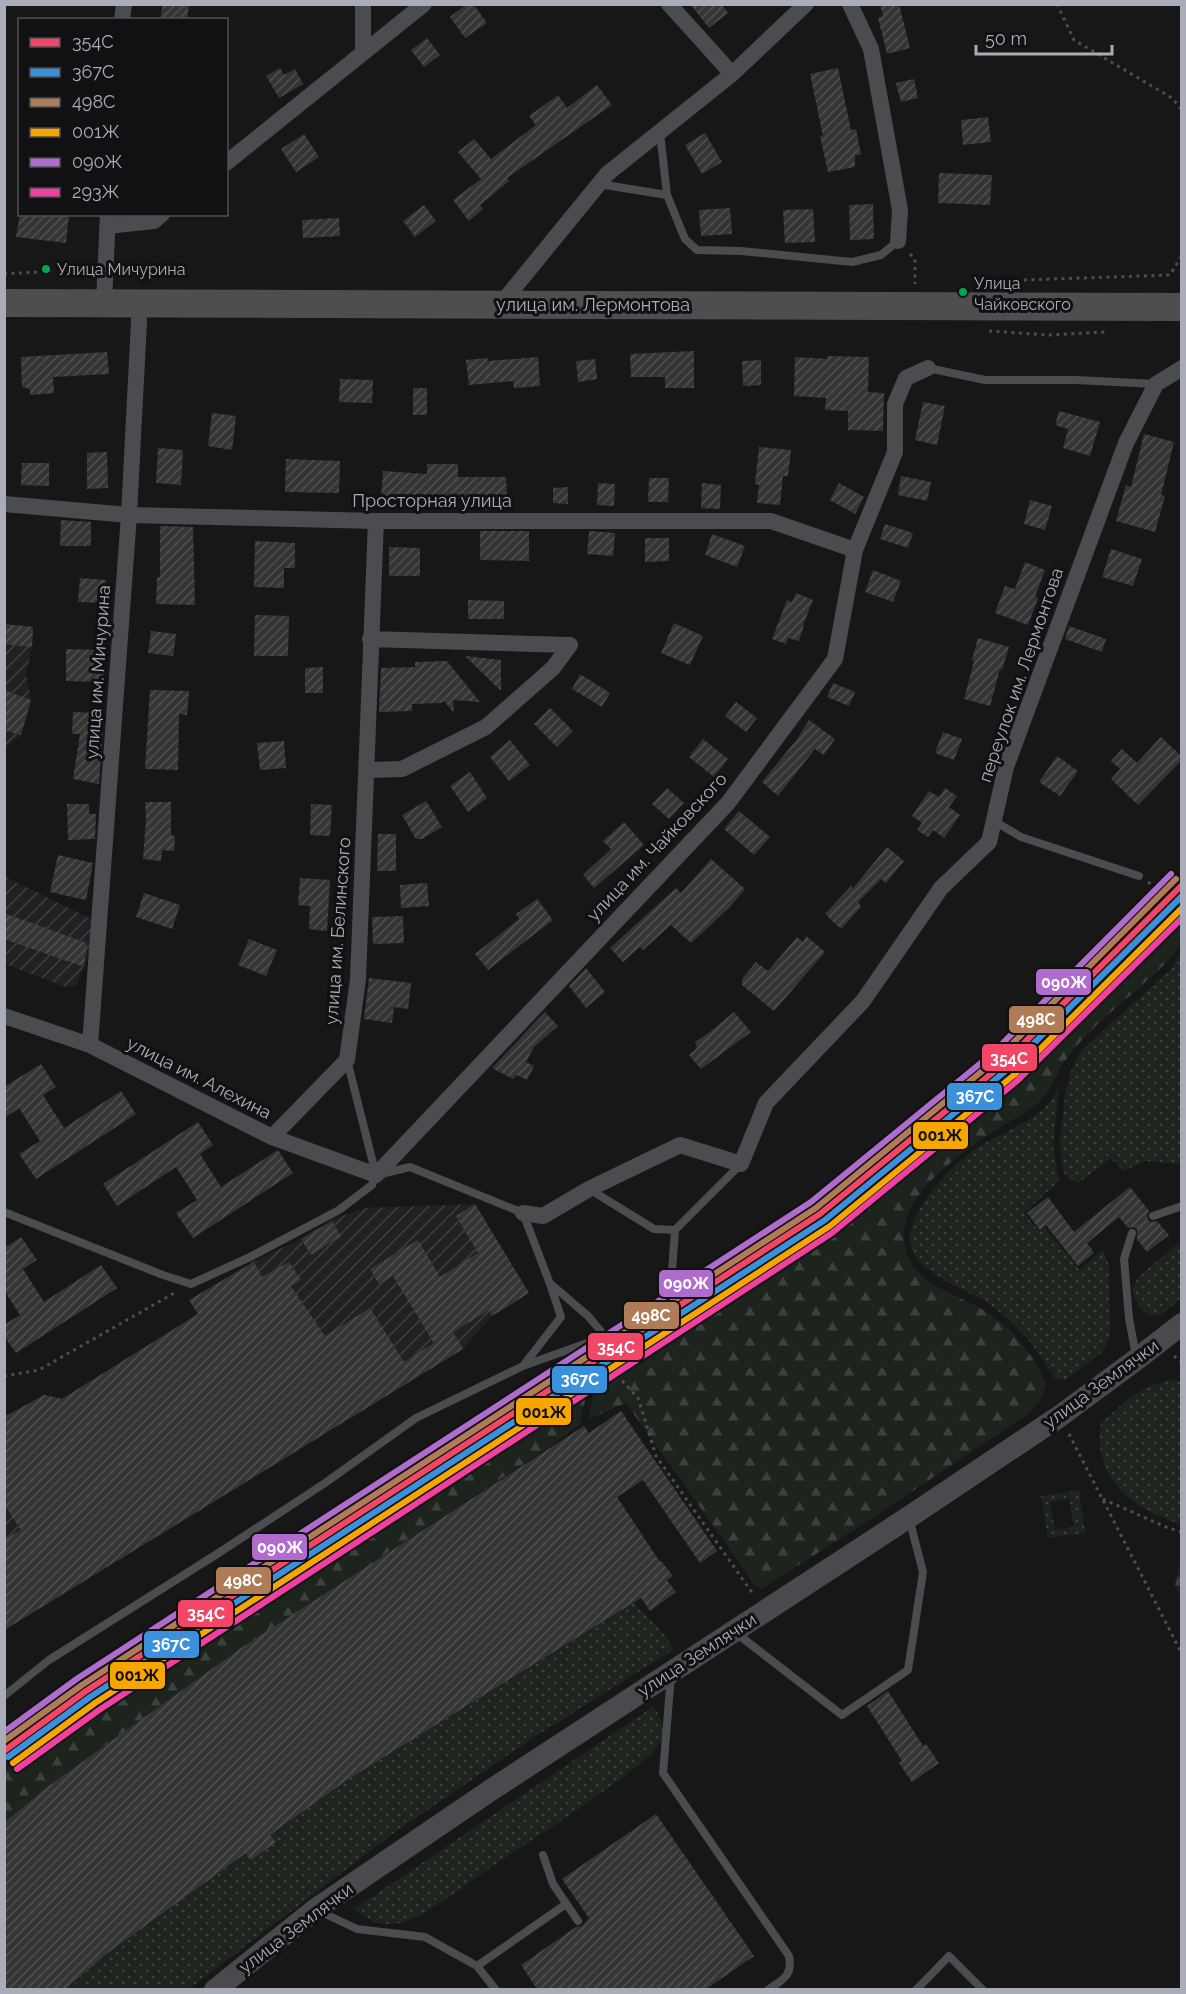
<svg xmlns="http://www.w3.org/2000/svg" width="1186" height="1994" font-family="Raleway,sans-serif">
<defs>
<pattern id="industrial-furrows" width="10" height="10" patternUnits="userSpaceOnUse" patternTransform="scale(1.5)"><rect width="10" height="10" fill="#212123"/><path d="M-1 1l2-2M0 10L10 0M9 11l2-2" fill="none" stroke="#3e3f41"/></pattern>
<pattern id="green-dots" width="8" height="8" patternUnits="userSpaceOnUse" patternTransform="scale(1.5)"><rect width="8" height="8" fill="#1d241e"/><path d="M2 2h.1M6 6h.1" fill="none" stroke="#3b413d" stroke-width="1.8" stroke-linecap="round"/></pattern>
<pattern id="forest-firs" width="22" height="20" patternUnits="userSpaceOnUse" patternTransform="scale(1.5)"><rect width="22" height="20" fill="#1d241e"/><path d="M5 1l3.5 6h-7zM16 11l3.5 6h-7z" fill="#3b413d"/></pattern>
<pattern id="building-hatch" width="6" height="6" patternUnits="userSpaceOnUse" patternTransform="scale(1.5)"><rect width="6" height="6" fill="#353536"/><path d="M-1 1l2-2M0 6l6-6M5 7l2-2" fill="none" stroke="#4f5051"/></pattern>
</defs>
<rect width="100%" height="100%" fill="#171717"/>
<!-- industrial -->
<path fill="url(#industrial-furrows)" d="M5,624l28,3 -1,20 -6,28 5,25 -10,35 -16,12z
M4,876l89,44 -1,24 -16,42 -11,1 -60,-23z
M475,1204l54,89 -37,23 -29,33 -458,281v-213l39,-22 18,4 136,-85 -8,-14 64,-39 47,-22 30,-19 33,-12z"/>
<!-- green -->
<path fill="url(#green-dots)" fill-rule="evenodd" d="M1181,952v212l-36,-3 -21,10 -13,-12 -33,24 -13,-8c-8,-28 -4,-42 -1,-69 3,-24 5,-36 19,-57l89,-81z
M1059,1086l-6,60 6,35 -35,32 15,18 6,-3 35,42 23,-20 6,15 1,51v19l-3,9 -6,9 -36,27 -10,-2c-14,-20 -26,-41 -45,-57 -8,-7 -16,-14 -25,-20 -27,-16 -90,-35 -72,-78 11,-28 37,-55 61,-73 28,-20 72,-29 85,-64z
M1181,1241v57l-20,17 -12,1 -10,-10 -7,-15 6,-14z
M1172,1380l9,2v142c-49,-15 -89,-45 -80,-101 25,-21 38,-38 71,-43z
M1079,1490l6,43 -37,5 -7,-42zM1069,1498l5,29 -19,3 -5,-28z
M634,1603l32,33 7,14 -137,86 -142,97 -205,156 -121,1 28,-28 32,-23 219,-159z
M654,1706c13,22 13,33 -6,51 -49,41 -105,75 -158,111 -22,15 -66,50 -90,55 -21,3 -31,-1 -46,-14z"/>
<!-- forest -->
<path fill="url(#forest-firs)" d="M1181,914c1,8 3,21 0,27 -8,18 -26,32 -39,44 -26,23 -55,46 -75,73 -11,15 -16,34 -30,46 -13,11 -31,18 -46,29 -33,22 -92,63 -87,109 5,46 61,52 90,75 24,18 41,40 52,68l-6,16 -11,12 -155,104 -113,72 -5,-3 -130,-183 -37,16 4,-24 -9,-11 138,-84 131,-89 167,-139 74,-68z
M575,1389l11,7 -6,28 -35,26 -304,198 -195,140 -41,35v-54l5,-4c131,-94 268,-179 403,-267 55,-35 107,-74 162,-109z
M1181,1556v43l-6,-14z"/>
<!-- building -->
<path fill="url(#building-hatch)" d="M163,4h26l-2,16h-27z
M467,4h6l14,19 -22,15 -15,-21z
M690,4h31l7,9 -19,15z
M880,4h19l11,44 -23,6 -9,-36 5,-2z
M427,38l13,17 -16,12 -13,-17z
M280,68l4,7 11,-6 8,15 -24,14 -13,-22z
M838,68l13,62 5,-1 5,26h-6v12l-27,5 -8,-36h3l-13,-62z
M914,79l4,19 -17,4 -5,-19z
M597,85l15,20 -105,73 2,3 -29,24 3,4 -14,12 -16,-21 28,-21 -23,-27 16,-13 17,20 45,-34 -7,-9 29,-21 9,13z
M988,117l3,25 -28,3 -2,-25z
M705,133l17,29 -20,12 -17,-29z
M304,134l15,23 -23,15 -15,-23z
M939,173l53,2 -2,30 -52,-2z
M873,204l1,35 -24,1 -1,-35z
M424,205l12,16 -21,16 -12,-16z
M730,208l2,26 -31,2 -2,-26z
M813,209l2,33 -30,1 -2,-33z
M20,214h49l-3,29 -50,-6z
M339,218l1,18 -37,2 -1,-18z
M694,351v37h-29v-11h-34l-1,-23z
M107,352l2,22 -56,3 1,16 -24,2v-6l-8,-2 -1,-30z
M827,356l42,1 -1,35 16,1 -1,38 -35,-1v-19l-23,-1 1,-12 -32,-2 1,-39 32,2z
M538,357l2,29 -26,2 -1,-7 -44,4 -3,-25 21,-2 1,3z
M595,359l2,20 -19,3 -2,-21z
M761,360v25l-18,1 -1,-25z
M340,379l33,1 -1,23 -33,-1z
M413,388h14v27h-14z
M923,402l22,4 -8,39 -22,-5z
M1059,411l41,11 -10,34 -27,-8 5,-19 -13,-4z
M212,413l24,3 -4,34 -24,-4z
M1144,434l30,8 -13,53 4,1 -10,36 -39,-11 10,-36 5,2z
M759,447l32,3 -3,26h-5l-3,29 -23,-2 2,-18 -4,-1z
M158,448l25,2 -2,35 -25,-2z
M107,452l1,36 -21,1v-36z
M286,459l54,2 -1,32 -54,-1z
M22,463h27v23l-28,-1z
M427,464h31v13h48l1,25h-10v8h-16l-1,-10 -72,-1v2l-27,-2 2,-28 44,3z
M901,476l30,6 -4,19 -29,-6z
M649,478h20l-1,24h-20z
M598,483l17,1 -1,22 -17,-1z
M702,483l19,2 -1,24 -19,-1z
M839,483l25,14 -9,17 -25,-14z
M568,487v17l-15,-1v-15z
M1030,500l22,6 -7,24 -21,-6z
M61,520l30,2v24h-31z
M885,524l28,9 -5,15 -28,-9z
M160,526l33,1 2,78 -39,-1 1,-27h3z
M480,531h49v30l-49,-1z
M589,531l26,2 -2,23 -26,-2z
M712,534l33,12 -8,21 -32,-12z
M645,538h24v23l-24,1z
M255,541l40,2v25h-11v20l-30,-1z
M389,547l31,1v28h-31z
M1111,549l31,10 -9,27 -31,-9z
M1025,562l20,8 -10,27 3,1 -10,27 -33,-12 10,-27 10,3z
M873,570l28,11 -8,21 -28,-10z
M80,578l26,2 -2,23 -26,-1z
M796,593l17,7 -10,25h1l-5,16 -11,-3 -2,6 -14,-5 15,-39 5,2z
M468,600l36,1v18h-36z
M255,615l34,1 -1,40h-34z
M674,623l29,13 -13,29 -29,-12z
M4,624l29,3 -1,20 -28,-3z
M1069,626l37,13 -4,13 -37,-13z
M151,631l25,3 -3,22 -25,-3z
M978,638l31,9 -7,23 -2,-1 -10,37 -26,-7 10,-38 -2,-1z
M66,649l39,1 -1,32 -38,-1z
M465,656l36,4v31z
M447,661l33,41 -27,-2 1,13 -10,-12 -3,2 -29,1v7l-33,1 2,-44 34,-1v-5z
M323,667v26h-18v-25z
M580,674l30,19 -8,14 -30,-18z
M833,683l22,9 -6,14 -22,-9z
M4,690l27,10 -10,35 -17,-5z
M150,690l39,1 -2,24 -8,-1 -1,56 -33,-1z
M736,702l21,16 -11,14 -21,-16z
M550,708l23,23 -16,16 -23,-23z
M73,712l31,1 -5,71 -26,-5 7,-45h-8z
M809,720l26,19 -11,16 -9,-6 -37,47 -16,-14 36,-44z
M943,732l19,7 -8,21 -19,-7z
M1161,737l21,20v3l-44,45 -27,-26 9,-10 -9,-8 11,-12 15,14z
M703,739l25,20 -14,18 -25,-20z
M510,740l20,25 -21,16 -19,-24z
M284,741l2,27 -26,2 -3,-27z
M1057,756l21,15 -18,25 -21,-14z
M470,772l17,26 -19,14 -18,-26z
M667,788l17,15 -15,16 -17,-15z
M945,788l12,8 -8,11 11,8 -16,23 -11,-8 -5,7 -11,-7 5,-7 -10,-7 17,-25 10,6z
M426,801l16,26 -20,12h-6l-14,-24z
M145,802h26v33l4,1 -1,15 -12,-1 -1,11 -18,-2 3,-40z
M67,804h22v10h7l-1,25 -27,1z
M311,804l21,1 -2,31 -20,-1z
M739,811l31,26 -16,18 -30,-26z
M624,822l20,23 -50,43 -11,-13 28,-26 -8,-8z
M378,834h18v37h-19z
M887,847l17,14 -18,22 -5,-4 -23,23 3,5 -20,22 -16,-15 26,-28 2,2z
M58,855l35,8 -7,37 -36,-8z
M711,859l34,30 -16,19 -38,35 -20,-18 -28,25 -3,-3 -17,15 -13,-14 66,-60 5,5z
M300,878l30,2 -3,51 -18,-2 1,-23 -12,-1z
M427,883l2,23 -28,2 -1,-23z
M144,893l36,12 -8,24 -36,-12z
M537,899l16,21 -65,50 -13,-16 44,-35 -3,-5z
M4,913l83,30 -3,24 -80,-28z
M403,916l1,27 -31,1 -1,-27z
M806,936l19,16 -51,59 -32,-26v-6l14,-17 12,9 29,-34 6,5z
M249,939l28,11 -11,26 -28,-11z
M586,968l19,24 -19,16 -17,-22z
M369,978l42,5 -3,26 -14,-2 -2,16 -28,-4z
M545,1012l13,14 -24,21 -8,15 8,4 -7,14 -10,-5 -4,4 -21,-11z
M734,1012l17,20 -50,37 -12,-14 8,-7 -2,-6 15,-10z
M41,1064l15,23 -13,8 21,33 57,-37 15,23 -100,65 -17,-25 21,-13 -21,-33 -15,10v-31z
M198,1122l15,23 -13,9 21,33 57,-37 15,23 -100,65 -17,-25 21,-13 -21,-33 -59,39 -14,-22z
M1130,1187l19,24 -2,4 1,5 4,2 5,-1 12,14 -22,17 -10,-13v-10l-4,-2 -5,1 -9,-11 -32,26 7,10 -16,13 -32,-41 -6,5 -13,-17 21,-16 26,35z
M475,1204l54,89 -37,23 -3,-6 -36,22 10,17 -459,281v-90l17,-10 -17,-26v-87l40,-22 18,4 136,-85 -9,-14 65,-38 8,15 27,-15 12,18 -10,6 34,50 45,-28 34,54 30,-19 -41,-67 -14,8 -9,-15 48,-29 22,37 38,-24 -22,-37z
M332,1221l9,15 -30,19 -10,-16z
M21,1237l16,23 -14,9 21,33 57,-37 16,23 -101,65 -12,-17v-11l16,-10 -16,-25v-42z
M621,1411l96,140 -17,12 -57,-83 -26,17 43,65 1,-1 12,15 -6,4 9,12 -26,19 -9,-13 -294,182 -77,55 6,7 -25,18 -5,-7 -141,102 -39,34h-62v-166l42,-35 195,-140 343,-222 5,7z
M888,1691l35,55 3,-2 13,19 -27,19 -13,-19 3,-2 -35,-55z
M656,1814l98,142 -48,33h-169l-16,-24 55,-38 6,-1 7,-8 -27,-39z"/>
<g fill="none" stroke-linecap="round" stroke-linejoin="round">
<!-- path -->
<path stroke="#4d4e52" stroke-width="3" stroke-dasharray="3 4.5" stroke-linecap="butt" d="M1057,4l17,36 98,58 10,12
M910,254l5,5v25
M4,274l50,-3
M994,281l176,-6 12,-20
M989,331l60,4 56,-3
M1148,882l34,24
M604,1350l-1,5 5,10 30,33 18,58 97,138
M1174,1356l8,7
M4,1376l35,-6 137,-78
M1069,1434l113,220
M1103,1499l65,29 14,4"/>
<!-- lane -->
<path stroke="#4b4c50" stroke-width="8" d="M660,133l7,62 18,44 12,11 44,1 111,11 29,-7 17,-14
M599,184l68,11
M928,368l57,12h91l80,4
M994,821l27,16 118,39
M381,1174l29,-7 113,46 27,71 11,33 -38,49
M589,1189l65,40 21,1
M4,1212l159,63 28,9 59,-27 89,-47 33,-25 4,-10 -29,-115
M1153,1216l29,-10
M1132,1233l-8,26 5,59 7,38
M552,1285l36,31 17,20
M736,1633l106,82 66,-45 15,-98 -14,-54
M671,1675l-8,98 126,183c4,20 -6,23 -21,34
M4,1696l45,-36 168,-106 108,-71 91,-65 107,-52 106,-38 31,-22 12,-35 3,-41 66,-66
M543,1855l10,29 25,37
M319,1911l38,18 68,8 52,29 19,24
M477,1966l89,-62
M916,1990l33,-34 34,34"/>
<!-- street -->
<path stroke="#4b4c50" stroke-width="16" d="M669,4l63,70
M850,4l21,45 29,161 -2,31
M122,20l2,-16
M363,53v-49
M226,163l198,-159
M107,226l47,-5 8,-7
M104,302l4,-88
M501,304l106,-130 125,-100 74,-70
M4,504l125,11 247,6h395l84,29
M368,770l34,-1 84,-42 67,-59 17,-23 -200,-6
M4,1016l86,29 182,92 104,38 352,-372 107,-144 20,-109 40,-98v-48l11,-26 22,-10
M90,1045l39,-530 11,-213
M272,1137l75,-77 11,-81 18,-458
M523,1213l20,3 46,-27 91,-44 61,19 25,-61 97,-102 78,-113 48,-46 17,-75 120,-324 30,-59 26,-16"/>
<!-- secondary -->
<path stroke="#4a4a4e" stroke-width="22" d="M215,1990l101,-81 175,-119 418,-273 151,-101 77,-57 45,-35"/>
<!-- highway -->
<path stroke="#4e4e51" stroke-width="28" d="M4,303l1178,4"/>
<defs>
<path id="rail-1" d="M4,1751l82,-60 734,-477 183,-150 179,-179"/>
<path id="rail-2" d="M8,1757l82,-60 735,-477 183,-151 174,-173"/>
<path id="rail-3" d="M4,1741l78,-56 734,-477 182,-150 178,-179"/>
<path id="rail-4" d="M13,1763l82,-60 735,-477 184,-151 168,-167"/>
<path id="rail-5" d="M4,1732l74,-54 733,-476 182,-149 178,-179"/>
<path id="rail-6" d="M17,1769l82,-59 733,-477 185,-152 165,-163"/>
</defs>
<!-- rail-1 casing -->
<use href="#rail-1" stroke="#111113" stroke-width="10"/>
<!-- rail-2 casing -->
<use href="#rail-2" stroke="#111113" stroke-width="10"/>
<!-- rail-3 casing -->
<use href="#rail-3" stroke="#111113" stroke-width="10"/>
<!-- rail-4 casing -->
<use href="#rail-4" stroke="#111113" stroke-width="10"/>
<!-- rail-5 casing -->
<use href="#rail-5" stroke="#111113" stroke-width="10"/>
<!-- rail-6 casing -->
<use href="#rail-6" stroke="#111113" stroke-width="10"/>
<!-- rail-1 -->
<use href="#rail-1" stroke="#f34667" stroke-width="6"/>
<!-- rail-2 -->
<use href="#rail-2" stroke="#3a90db" stroke-width="6"/>
<!-- rail-3 -->
<use href="#rail-3" stroke="#b07c57" stroke-width="6"/>
<!-- rail-4 -->
<use href="#rail-4" stroke="#f7a600" stroke-width="6"/>
<!-- rail-5 -->
<use href="#rail-5" stroke="#b06ccc" stroke-width="6"/>
<!-- rail-6 -->
<use href="#rail-6" stroke="#f240a1" stroke-width="6"/>
</g>
<!-- markers -->
<g fill="#00a651" stroke="#111113" stroke-width="2">
<circle cx="46" cy="269" r="5"/>
<circle cx="963" cy="292" r="5"/>
</g>
<g text-anchor="middle" stroke-width="6" stroke-linejoin="round" paint-order="stroke">
<!-- bus labels -->
<g font-size="16" fill="#a8adb8" stroke="#111113" text-anchor="start">
<text x="57" y="275">Улица Мичурина</text>
<text x="974" y="289">Улица<tspan x="974" dy="21">Чайковского</tspan></text>
</g>
<!-- street labels -->
<g font-size="18" fill="#a8adb8" stroke="#111113">
<text x="593" y="311">улица им. Лермонтова</text>
<text x="432" y="507">Просторная улица</text>
<text transform="translate(98 672) rotate(-86)" y="6">улица им. Мичурина</text>
<text transform="translate(1021 675) rotate(-71)" y="6">переулок им. Лермонтова</text>
<text transform="translate(657 847) rotate(-47)" y="6">улица им. Чайковского</text>
<text transform="translate(338 931) rotate(-86)" y="6">улица им. Белинского</text>
<text transform="translate(199 1078) rotate(27)" y="6">улица им. Алехина</text>
<text transform="translate(1101 1384) rotate(-36)" y="6">улица Землячки</text>
<text transform="translate(697 1655) rotate(-33)" y="6">улица Землячки</text>
<text transform="translate(296 1928) rotate(-37)" y="6">улица Землячки</text>
</g>
</g>
<g stroke="#111113" stroke-width="2">
<rect x="1035" y="968" width="57" height="28" rx="6" fill="#b06ccc"/>
<rect x="1008" y="1005" width="57" height="29" rx="6" fill="#b07c57"/>
<rect x="981" y="1043" width="57" height="29" rx="6" fill="#f34667"/>
<rect x="946" y="1082" width="57" height="29" rx="6" fill="#3a90db"/>
<rect x="912" y="1121" width="57" height="29" rx="6" fill="#f7a600"/>
<rect x="658" y="1269" width="56" height="29" rx="6" fill="#b06ccc"/>
<rect x="623" y="1301" width="57" height="29" rx="6" fill="#b07c57"/>
<rect x="587" y="1332" width="57" height="29" rx="6" fill="#f34667"/>
<rect x="551" y="1365" width="57" height="29" rx="6" fill="#3a90db"/>
<rect x="515" y="1397" width="57" height="29" rx="6" fill="#f7a600"/>
<rect x="251" y="1533" width="57" height="28" rx="6" fill="#b06ccc"/>
<rect x="215" y="1566" width="57" height="29" rx="6" fill="#b07c57"/>
<rect x="177" y="1599" width="57" height="29" rx="6" fill="#f34667"/>
<rect x="143" y="1630" width="57" height="29" rx="6" fill="#3a90db"/>
<rect x="109" y="1661" width="57" height="29" rx="6" fill="#f7a600"/>
</g>
<g font-size="16" text-anchor="middle" font-weight="bold" fill="#fff">
<text x="1064" y="988">090Ж</text>
<text x="1036" y="1025">498С</text>
<text x="1009" y="1064">354С</text>
<text x="975" y="1102">367С</text>
<text x="686" y="1289">090Ж</text>
<text x="651" y="1321">498С</text>
<text x="616" y="1353">354С</text>
<text x="580" y="1385">367С</text>
<text x="280" y="1553">090Ж</text>
<text x="243" y="1586">498С</text>
<text x="206" y="1619">354С</text>
<text x="171" y="1650">367С</text>
</g>
<g font-size="16" text-anchor="middle" font-weight="bold" fill="#111">
<text x="940" y="1141">001Ж</text>
<text x="544" y="1418">001Ж</text>
<text x="137" y="1681">001Ж</text>
</g>
<!-- border -->
<rect width="1186" height="1994" fill="none" stroke="#a8adb8" stroke-width="12"/>
<!-- legend -->
<rect x="18" y="18" width="210" height="198" fill="#111113" stroke="#4d4f55" stroke-width="1.5"/>
<rect x="30" y="38" width="30" height="9" fill="#f34667" stroke="#4d4f55" stroke-width="1.5"/>
<text x="72" y="48" font-size="18" fill="#a8adb8">354С</text>
<rect x="30" y="68" width="30" height="9" fill="#3a90db" stroke="#4d4f55" stroke-width="1.5"/>
<text x="72" y="78" font-size="18" fill="#a8adb8">367С</text>
<rect x="30" y="98" width="30" height="9" fill="#b07c57" stroke="#4d4f55" stroke-width="1.5"/>
<text x="72" y="108" font-size="18" fill="#a8adb8">498С</text>
<rect x="30" y="128" width="30" height="9" fill="#f7a600" stroke="#4d4f55" stroke-width="1.5"/>
<text x="72" y="138" font-size="18" fill="#a8adb8">001Ж</text>
<rect x="30" y="158" width="30" height="9" fill="#b06ccc" stroke="#4d4f55" stroke-width="1.5"/>
<text x="72" y="168" font-size="18" fill="#a8adb8">090Ж</text>
<rect x="30" y="188" width="30" height="9" fill="#f240a1" stroke="#4d4f55" stroke-width="1.5"/>
<text x="72" y="198" font-size="18" fill="#a8adb8">293Ж</text>
<!-- scale -->
<path d="M976 45v9h136v-9" fill="none" stroke="#a8adb8" stroke-width="3"/>
<text x="985" y="45" font-size="18" fill="#a8adb8" stroke="#111113" stroke-width="4.5" paint-order="stroke">50 m</text>
</svg>
